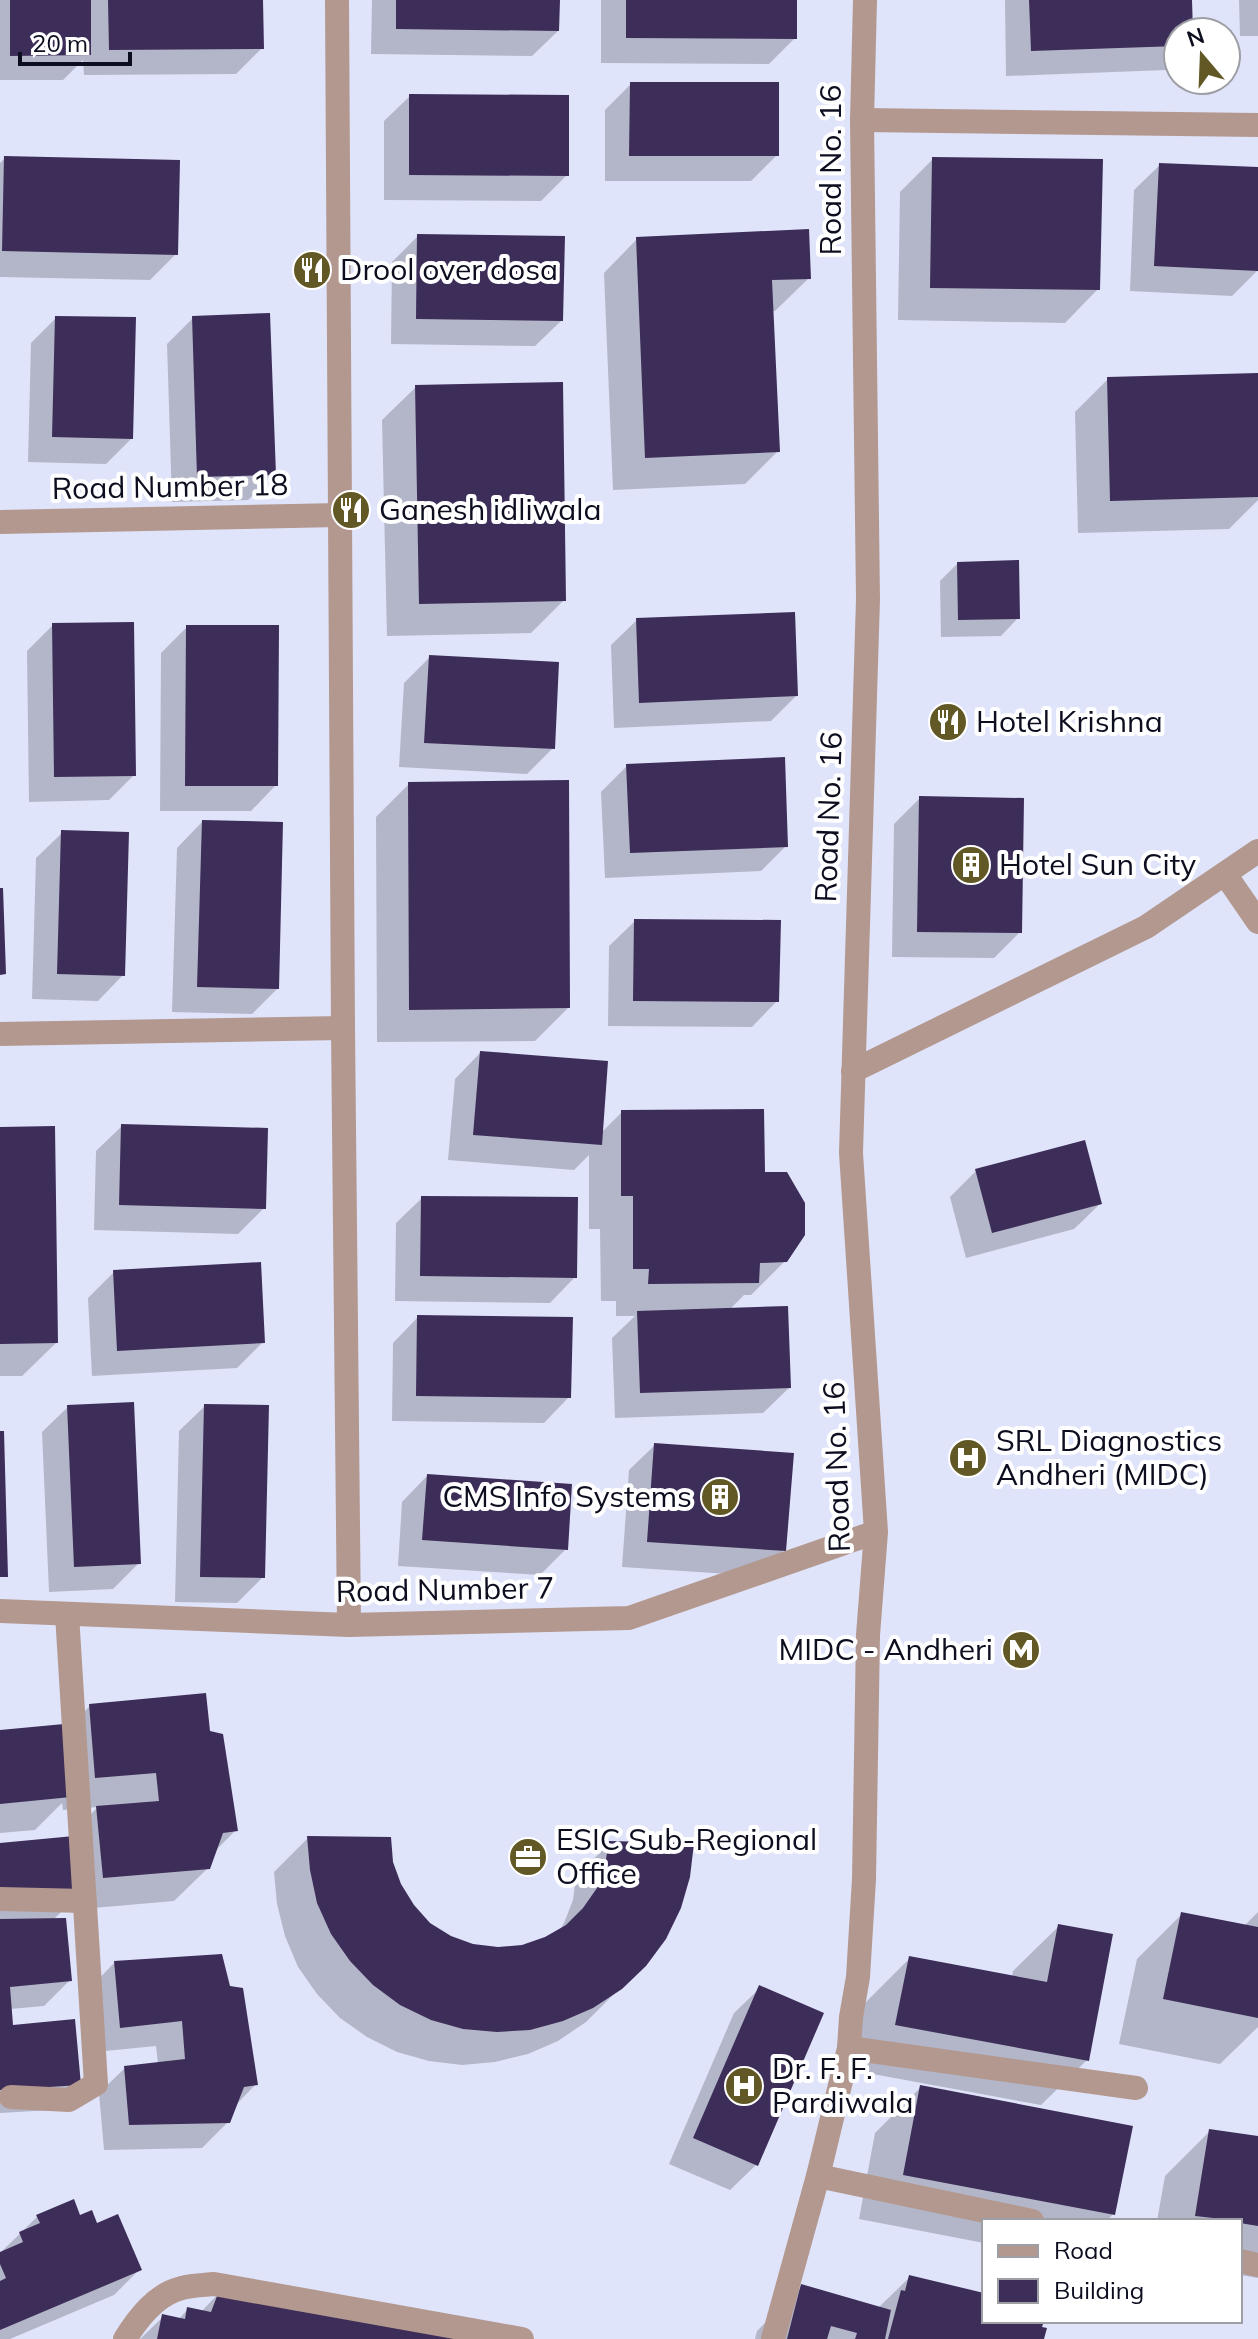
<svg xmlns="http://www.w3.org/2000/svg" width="1258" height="2339" font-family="Mulish,sans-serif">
<rect width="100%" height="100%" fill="#e0e4fa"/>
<!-- shadow -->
<path fill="#0003" d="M0,0h261l1,48 -26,26 -152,1 -1,-15 -20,20h-63z
M372,0h186v31l-26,25 -161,-2z
M601,0h194v38l-26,26 -168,-1z
M1005,0h185l1,32h-13v26l-12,12 -160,6z
M1239,0h19v36h-18z
M631,84l146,71 -26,26h-146v-71z
M410,96l157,79 -26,26 -157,-1v-79z
M5,158l171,96 -26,26 -150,-3v-114z
M933,159l165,130 -33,34 -167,-3 2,-128z
M1160,165l98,4v101l-26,26 -102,-5 4,-101z
M418,236l143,85 -26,25 -144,-2 1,-82z
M637,239l172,39 -34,33h-3l6,140 -33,33 -132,6 -9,-217z
M56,318l76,120 -26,26 -78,-2 3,-119z
M193,318l81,156 -26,26 -76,2 -5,-158z
M1258,375v125l-29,29 -151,4 -3,-121 33,-33z
M416,387l148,213 -33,33 -144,3 -5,-216z
M957,564l61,54 -17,18 -60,1 -1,-56z
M637,620l159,76 -25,25 -157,7 -3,-83z
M53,625l81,150 -25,25 -80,2 -2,-151z
M187,627l89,158 -25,26h-91l1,-158z
M430,657l123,91 -26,26 -128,-7 5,-84z
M627,766l159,80 -25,25 -156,7 -4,-86z
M409,784l159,224 -33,33 -158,1 -1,-225z
M920,798l100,134 -26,26 -102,-1 2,-133z
M202,822l75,167 -25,25 -80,-2 5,-164z
M62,833l61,142 -25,26 -66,-2 4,-141z
M635,921l142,80 -25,26 -144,-1 1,-80z
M480,1053l121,80 21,-21 141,62 22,87 -34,34h-7l-15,15 60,78 -26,25 -148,5 -3,-80 23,-22h-19v-15h-15l-1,-72h-11v-74l-15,15 -126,-10 7,-81z
M122,1126l142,82 -26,26 -144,-4 2,-79z
M0,1129l56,214 -34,33h-22z
M976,1171l124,33 -26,25 -108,29 -16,-61z
M422,1198l153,79 -25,26 -155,-2 1,-78z
M114,1272l149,70 -26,26 -145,8 -4,-78z
M418,1317l151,80 -25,26 -152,-2 1,-78z
M205,1406l58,171 -26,26 -62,-1 4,-171z
M68,1407l71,156 -26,26 -64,3 -7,-160z
M655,1445l129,105 -25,26 -137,-9 7,-97z
M427,1476l139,73 -26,26 -142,-9 4,-64z
M90,1706l118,27 28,97 -22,22 -6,16 -34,33 -104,9v-7l-17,17 17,60 -26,26 -34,3 1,18 68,57 -26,26 -53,3v-268l67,-7 31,-31 -35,3 -1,-7 -27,27 -35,3v-101l63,1z
M308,1838l83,24 8,23 13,21 17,18 21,13 23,9 25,3 24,-2 37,-15 5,-9 9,-23 3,-24 34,-33 34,121 -58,58 -28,19 -30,13 -33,8 -33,3 -33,-4 -32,-9 -30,-15 -27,-19 -23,-24 -19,-27 -13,-31 -8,-32 -3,-32z
M1258,1912v115l-38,37 -101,-20 18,-85 45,-45 62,12z
M1059,1926l28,134 -46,45 -190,-35 13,-66 45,-45 103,19 1,-7z
M114,1963l142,121 -21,22 -7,16 -26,26 -98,2 -5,-57 26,-25 33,-4 -2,-18 -61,6 -6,-63z
M760,1988l-4,177 -26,25 -61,-26 65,-151z
M921,2087l192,127 -6,7h-123v22l-125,-24 16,-86z
M1210,2131l48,7v140l-18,-3v-54h-83l8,-45z
M37,2217h42l17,9 44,43 -26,26 -104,44h-10v-86z
M910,2277l74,18v26h58v18h-287l2,-8 45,-45 76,22z
M219,2293l238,46h-317l23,-22 15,3 10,-11 13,3z"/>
<!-- building -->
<path fill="#3d2d59" d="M10,0h81v55l-81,1z
M108,0h155l1,49 -155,1z
M396,0h164l-1,31 -163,-2z
M626,0h171v39l-171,-1z
M1029,0h163l1,32h-15v14l-147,5z
M630,82h149v74h-150z
M409,94l160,1v81l-160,-1z
M4,156l176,4 -2,95 -176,-4z
M932,157l171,2 -3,131 -170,-2z
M1159,163l99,4v104l-104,-5z
M809,229l2,50 -39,1 8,172 -135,6 -9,-221z
M417,234l148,2 -2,85 -147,-2z
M270,313l6,162 -79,2 -5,-161z
M55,316l81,1 -3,122 -81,-2z
M1258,373v124l-148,4 -3,-124z
M563,382l3,219 -147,3 -4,-219z
M1019,560l1,59 -62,1 -1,-58z
M795,612l3,84 -159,7 -3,-85z
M134,622l2,154 -82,1 -2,-154z
M186,625h93l-1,161h-93z
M429,655l130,7 -4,87 -131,-6z
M785,757l3,90 -158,6 -4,-89z
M569,780l1,228 -161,2 -1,-228z
M919,796l105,2 -2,135 -105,-1z
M202,820l81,2 -4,167 -82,-2z
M61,830l68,2 -4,144 -68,-2z
M0,888h3l3,86 -6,1z
M634,919l147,1 -2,82 -146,-1z
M480,1051l128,10 -6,84 -129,-10z
M764,1109l1,63h22l18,31v32l-18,27 -27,1 -1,20 -111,1 1,-15h-16v-73h-12v-86z
M121,1124l147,4 -2,81 -147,-4z
M55,1126l3,217 -58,1v-217z
M1085,1140l17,64 -110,29 -17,-64z
M421,1196l157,1 -1,81 -157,-2z
M261,1262l4,81 -148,8 -4,-81z
M788,1306l3,82 -151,5 -3,-82z
M417,1315l156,2 -2,81 -155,-2z
M134,1402l7,162 -67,3 -7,-162z
M204,1404l65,1 -4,173 -65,-1z
M0,1431h4l4,146h-8z
M654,1443l140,10 -8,98 -139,-9z
M427,1474l145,10 -4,66 -146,-10z
M206,1693l4,38 13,3 15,97 -15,2 -13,36 -107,9 -7,-72 63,-5 -3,-28 -61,5 -6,-74z
M64,1724l7,73 -71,7v-74z
M74,1836l6,60 -80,7v-60z
M307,1836l84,1 2,25 8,22 13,21 16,18 21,13 22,8 25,3 24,-2 23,-8 21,-12 17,-17 14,-20 8,-23 4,-24 85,2 -4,34 -9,31 -15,31 -20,27 -24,23 -29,19 -30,13 -33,9 -33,2 -34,-3 -32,-9 -31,-15 -27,-20 -23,-24 -19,-27 -14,-31 -7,-33z
M1181,1912l77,15v91l-95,-19z
M66,1918l6,63 -62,6 3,38 62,-6 6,66 -81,5v-171z
M1058,1924l55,10 -24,127 -194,-36 14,-69 138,26z
M222,1954l8,32 13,2 15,97 -14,2 -14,36 -101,2 -5,-59 61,-7 -3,-38 -62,7 -6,-67z
M759,1985l65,28 -66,153 -65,-28z
M920,2085l213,41 -18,89 -212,-40z
M1209,2129l49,7v90l-18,-3v-2l-45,-5z
M74,2199l6,16 12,-5 5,13 21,-9 24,56 -142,60v-49l6,-3 -6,-14v-12l23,-10 -4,-10 21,-9 -4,-8z
M909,2275l75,18v28h60l-2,6 5,1 -3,11h-156l13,-49 4,1z
M801,2284l90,26 -6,29h-30l2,-6 -26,-7 -4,13h-40z
M219,2291l241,48h-303l5,-25 23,5 2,-12 24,5z"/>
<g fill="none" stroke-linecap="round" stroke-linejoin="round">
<!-- minor -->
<path stroke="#b3988f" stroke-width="24" d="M337,0l6,1028 6,597
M862,120l396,5
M0,522l340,-7
M1225,874l33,48
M0,1034l343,-6
M853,1071l293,-144 112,-76
M0,1899l85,2
M849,2048l287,40
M11,2097l58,3 27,-16 -29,-470
M818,2176l214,45
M1240,2261l18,4
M125,2339c13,-21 31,-45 57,-51 10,-3 22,-3 32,-4l308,55"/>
<!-- tertiary -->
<path stroke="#b3988f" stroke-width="24" d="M0,1611l349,14 280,-7 247,-86
M773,2339l45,-163 31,-128 2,-31 7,-40 6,-98 4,-244 8,-103 -25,-379 17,-554 -6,-479 3,-120"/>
</g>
<!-- icons -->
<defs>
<symbol id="restaurant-disc" viewBox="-11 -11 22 22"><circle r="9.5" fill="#625825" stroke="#fff"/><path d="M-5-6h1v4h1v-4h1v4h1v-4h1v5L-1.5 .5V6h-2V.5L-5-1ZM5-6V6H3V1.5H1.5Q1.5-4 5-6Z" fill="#fff"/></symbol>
<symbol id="building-disc" viewBox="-11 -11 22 22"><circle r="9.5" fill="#625825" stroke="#fff"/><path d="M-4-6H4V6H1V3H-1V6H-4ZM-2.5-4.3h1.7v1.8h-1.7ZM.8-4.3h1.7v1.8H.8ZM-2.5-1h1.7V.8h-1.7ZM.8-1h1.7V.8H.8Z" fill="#fff"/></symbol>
<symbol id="hospital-disc" viewBox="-11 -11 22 22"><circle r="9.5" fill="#625825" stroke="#fff"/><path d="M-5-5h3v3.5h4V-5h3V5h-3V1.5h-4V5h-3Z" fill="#fff"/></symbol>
<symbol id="metro-disc" viewBox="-11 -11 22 22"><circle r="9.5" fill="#625825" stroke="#fff"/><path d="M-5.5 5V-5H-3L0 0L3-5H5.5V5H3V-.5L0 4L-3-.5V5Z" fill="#fff"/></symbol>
<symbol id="office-disc" viewBox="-11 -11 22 22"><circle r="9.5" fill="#625825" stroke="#fff"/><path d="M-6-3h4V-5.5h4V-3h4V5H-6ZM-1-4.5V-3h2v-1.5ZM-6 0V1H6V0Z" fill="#fff"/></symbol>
</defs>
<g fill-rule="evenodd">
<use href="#restaurant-disc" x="290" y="248" width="44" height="44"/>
<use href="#restaurant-disc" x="329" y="488" width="44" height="44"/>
<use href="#restaurant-disc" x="926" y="700" width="44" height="44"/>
<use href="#building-disc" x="949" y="843" width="44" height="44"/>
<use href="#hospital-disc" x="946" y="1436" width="44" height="44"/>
<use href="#building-disc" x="698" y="1475" width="44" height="44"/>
<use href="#metro-disc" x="999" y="1628" width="44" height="44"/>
<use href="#office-disc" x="506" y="1835" width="44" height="44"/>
<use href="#hospital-disc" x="722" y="2064" width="44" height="44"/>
</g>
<g text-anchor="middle" stroke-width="8" stroke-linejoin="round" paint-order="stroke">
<!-- street labels -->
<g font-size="30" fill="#0c0d1f" stroke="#fff">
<text transform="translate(831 170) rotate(-90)" y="10">Road No. 16</text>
<text transform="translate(170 487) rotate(-1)" y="10">Road Number 18</text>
<text transform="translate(829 817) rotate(-88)" y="10">Road No. 16</text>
<text transform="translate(837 1467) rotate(-92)" y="10">Road No. 16</text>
<text transform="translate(445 1590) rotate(-1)" y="10">Road Number 7</text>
</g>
<!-- poi labels -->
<g font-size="30" fill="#0c0d1f" stroke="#fff" text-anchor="start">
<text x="340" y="280">Drool over dosa</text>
<text x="379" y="520">Ganesh idliwala</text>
<text x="976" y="732">Hotel Krishna</text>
<text x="999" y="875">Hotel Sun City</text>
<text x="996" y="1451">SRL Diagnostics<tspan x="996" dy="34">Andheri (MIDC)</tspan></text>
<text x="692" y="1507" text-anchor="end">CMS Info Systems</text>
<text x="993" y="1660" text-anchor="end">MIDC - Andheri</text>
<text x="556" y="1850">ESIC Sub-Regional<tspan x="556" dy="34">Office</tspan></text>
<text x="772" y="2079">Dr. F. F.<tspan x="772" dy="34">Pardiwala</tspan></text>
</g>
</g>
<!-- legend -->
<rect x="982" y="2219" width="260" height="104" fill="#ffffff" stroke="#9e9ea5" stroke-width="2"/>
<rect x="998" y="2245" width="40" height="12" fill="#b3988f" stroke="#9e9ea5" stroke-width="2"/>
<text x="1054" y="2259" font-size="24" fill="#0c0d1f">Road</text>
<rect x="998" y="2279" width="40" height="24" fill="#3d2d59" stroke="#9e9ea5" stroke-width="2"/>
<text x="1054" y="2299" font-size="24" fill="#0c0d1f">Building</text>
<!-- north arrow -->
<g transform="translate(1202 56) rotate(341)"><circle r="38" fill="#ffffff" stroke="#9e9ea5" stroke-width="2"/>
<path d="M0-6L14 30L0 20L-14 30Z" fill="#625825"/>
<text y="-12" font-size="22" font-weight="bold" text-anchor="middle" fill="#0c0d1f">N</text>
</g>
<!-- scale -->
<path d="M20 52v12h110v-12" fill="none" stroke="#0c0d1f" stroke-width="4"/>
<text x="32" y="52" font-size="24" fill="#0c0d1f" stroke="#ffffff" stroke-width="6" paint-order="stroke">20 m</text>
</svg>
